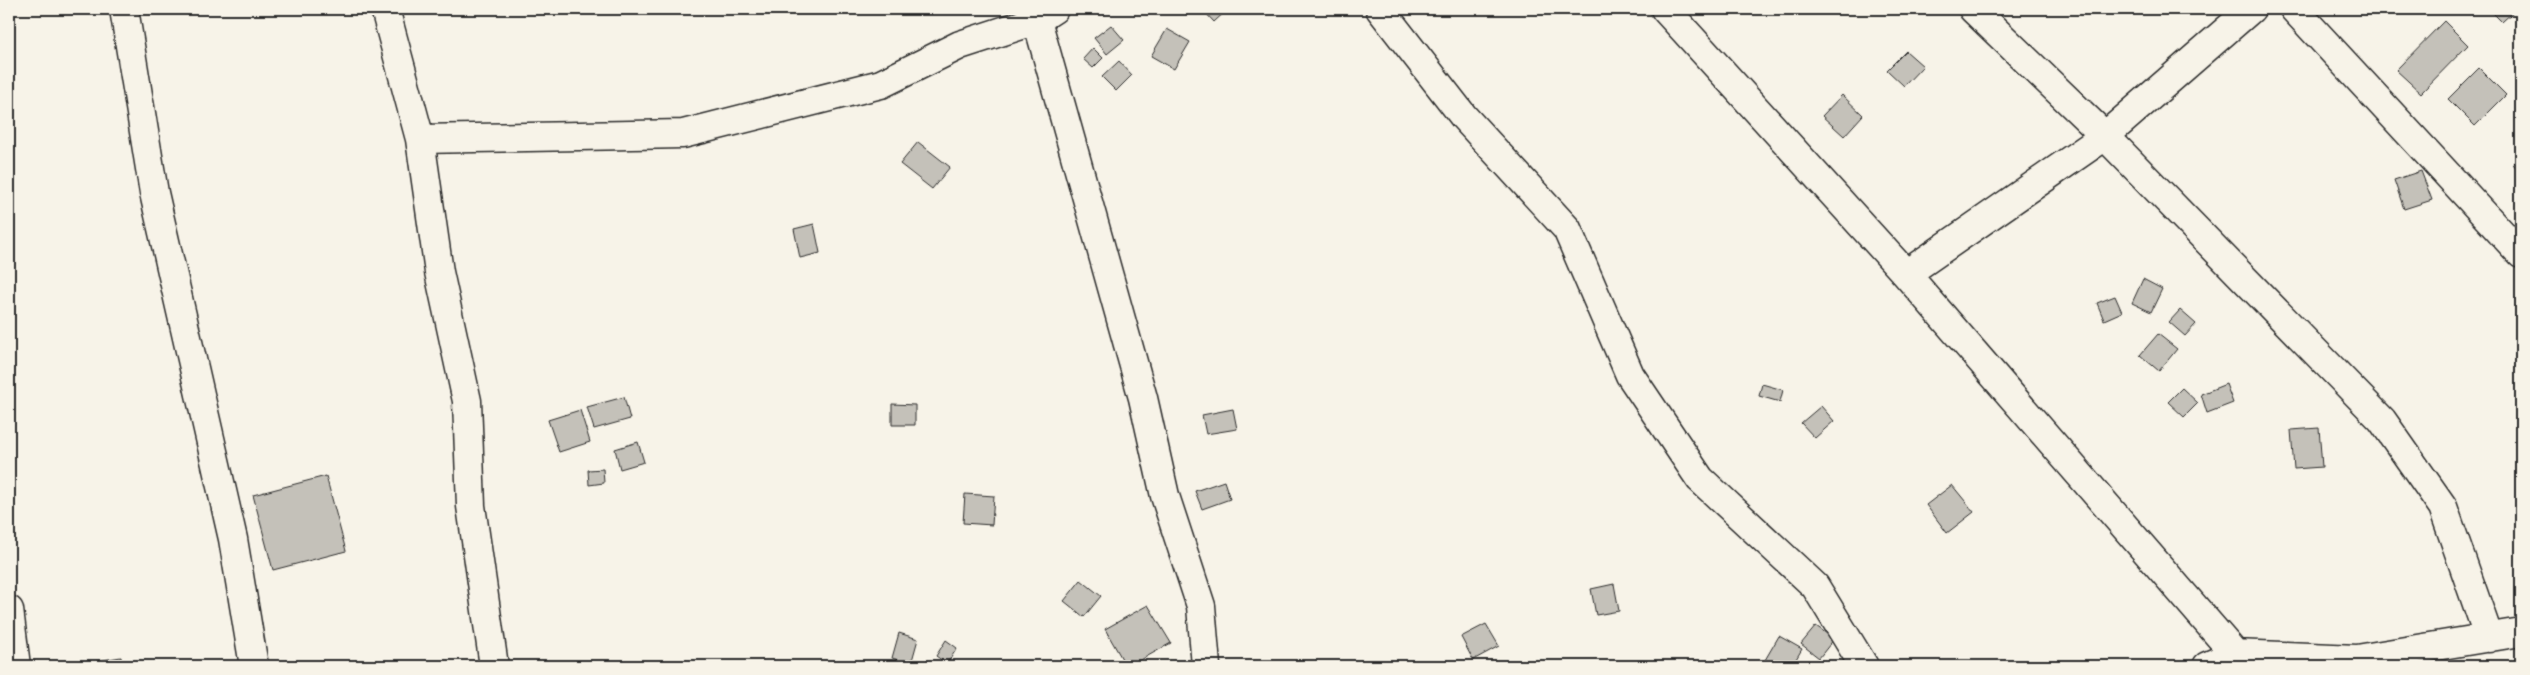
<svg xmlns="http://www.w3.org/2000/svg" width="2530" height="675" font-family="'Comic Neue',sans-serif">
<rect width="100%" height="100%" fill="#f7f3e8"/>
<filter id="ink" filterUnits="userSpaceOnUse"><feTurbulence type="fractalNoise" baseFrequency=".02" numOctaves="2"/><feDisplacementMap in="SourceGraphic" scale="10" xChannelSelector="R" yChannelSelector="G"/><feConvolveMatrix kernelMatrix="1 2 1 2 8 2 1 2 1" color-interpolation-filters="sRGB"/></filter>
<g filter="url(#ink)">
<!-- building -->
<path fill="#c4c1b9" stroke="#2b2b2b" d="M1202,9h26l-14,13z
M2489,9h27l-14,13z
M2444,21l24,24 -47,48 -25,-23z
M1111,25l13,15 -17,14 -13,-16z
M1167,29l23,13 -16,27 -23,-13z
M1093,48l10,10 -10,10 -10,-9z
M1906,51l17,15 -19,20 -17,-16z
M1119,61l13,14 -16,16 -14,-14z
M2479,68l27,27 -31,31 -27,-27z
M1842,95l21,20 -19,21 -22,-20z
M918,142l32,25 -18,22 -32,-25z
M2521,157v16l-8,-9z
M2421,171l11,29 -28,9 -10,-29z
M814,224l6,29 -20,5 -6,-29z
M2143,279l19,10 -11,23 -19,-9z
M2115,296l7,16 -18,8 -7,-17z
M2180,310l16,14 -11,12 -16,-14z
M2158,334l19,15 -18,22 -19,-16z
M1762,384l21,6 -3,12 -21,-6z
M2226,384l7,19 -26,10 -6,-19z
M2182,388l16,15 -14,14 -16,-15z
M624,397l6,22 -36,10 -7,-22z
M892,404l23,1v20h-23z
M1821,406l13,15 -19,17 -14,-15z
M1233,409l4,20 -31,5 -4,-19z
M580,410l10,32 -31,10 -11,-32z
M2319,428l3,39 -28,2 -3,-39z
M638,442l6,20 -24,7 -5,-20z
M603,469l1,14 -15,2 -1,-15z
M326,476l20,75 -73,19 -20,-75z
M1224,481l6,18 -28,10 -7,-18z
M1952,485l22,27 -27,21 -21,-28z
M965,494l29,2 -2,29 -29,-2z
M1081,580l20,16 -17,21 -20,-16z
M1614,584l5,27 -23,4 -5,-26z
M1148,605l23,38 -41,23h-4l-21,-37z
M1486,624l13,22 -26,14 -12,-23z
M1816,626l18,13 -15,19 -18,-14z
M899,633l19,6 -7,25 -19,-6z
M1779,636l23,13 -10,17h-16l-11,-6z
M946,640l11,8 -10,16 -11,-8z
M121,657l1,9h-55z
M917,659l8,7h-14z"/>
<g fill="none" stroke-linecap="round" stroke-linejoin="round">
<defs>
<path id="minor" d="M124,9l30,184 79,346 21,127
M385,9l35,130 19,133 28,129 4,105 23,160
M1031,9l6,11 106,378 22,98 36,110 5,60
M1380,9l84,108 103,112 63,146 70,104 115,107 49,80
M1665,9l241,265 329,380
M1973,9l132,127 277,284 61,87 46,131
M2294,9l227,245
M420,139l263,-5 198,-50 79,-39 77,-25 17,-11
M1906,274l199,-138 146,-127
M9,610l7,56
M2207,666l28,-12 122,5 164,-27"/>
</defs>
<!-- minor casing -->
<use href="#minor" stroke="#2b2b2b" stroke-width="31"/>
<!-- minor -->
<use href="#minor" stroke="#f7f3e8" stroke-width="28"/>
</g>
</g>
<!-- margin -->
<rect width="2530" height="675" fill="none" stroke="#f7f3e8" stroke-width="30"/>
<rect x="15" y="15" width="2500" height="645" fill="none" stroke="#2b2b2b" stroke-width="2" filter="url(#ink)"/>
</svg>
